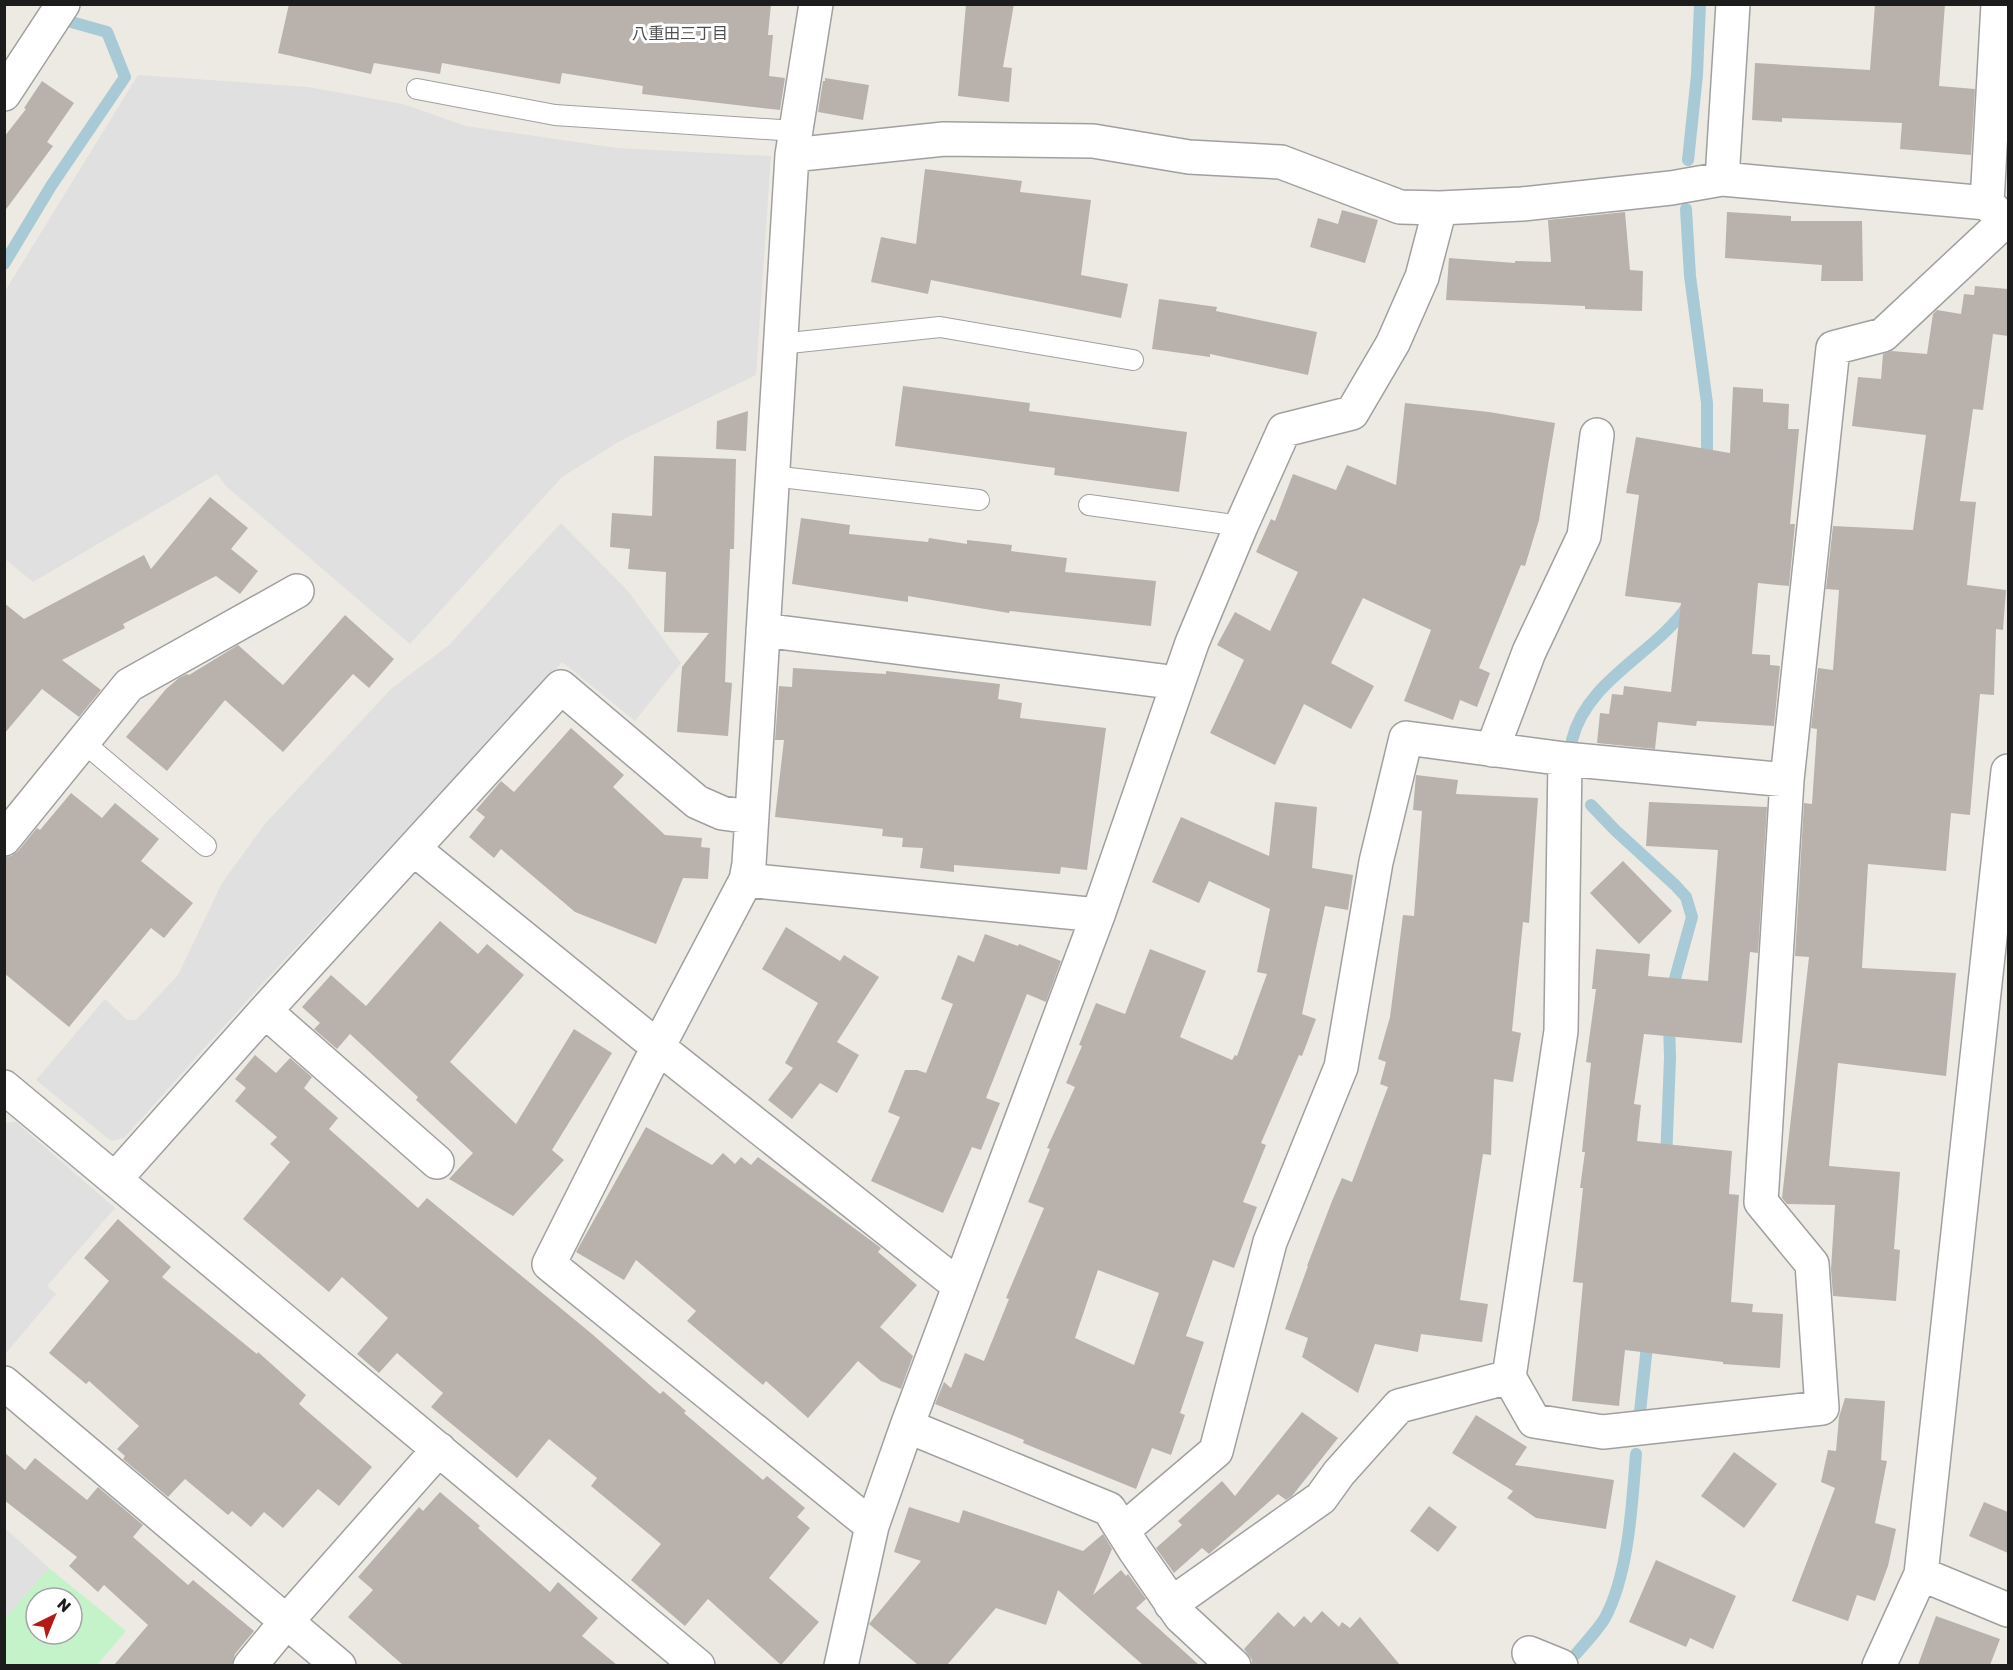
<svg xmlns="http://www.w3.org/2000/svg" width="2013" height="1670" font-family="Rubik,'Noto Sans JP',sans-serif">
<rect width="100%" height="100%" fill="#edeae3"/>
<!-- park -->
<path fill="#c4f3c9" fill-rule="evenodd" d="M49,1568l77,63 -29,34 -92,1v-48zM36,1598h36v36h-36z"/>
<!-- parking -->
<path fill="#e0e0e0" d="M138,75l170,12 95,17 63,22 151,22 154,8 -15,219 -136,66 -58,36 -152,167 -184,-158 -9,-12 -184,108 -28,-23v-268z
M561,523l66,67 54,73 -46,58 -73,-59 -310,333 -128,143 -13,3 -75,-61 69,-81 22,21h9l42,-45 44,-92 43,-59 127,-136 57,-43z
M16,1122l99,86 -68,78 9,8 -51,60v-231z
M5,1528l44,40 -44,50z"/>
<g fill="none" stroke-linecap="round" stroke-linejoin="round">
<!-- stream -->
<path stroke="#a8cad6" stroke-width="12" d="M1688,160l9,-85 3,-71
M1686,209l4,67 17,127v63
M4,264l47,-78 74,-109 -18,-45 -50,-14
M1572,740c15,-61 84,-86 117,-136
M1591,805l24,25 60,55 11,12 6,20 -21,76
M1666,1161l4,-103 -1,-36
M1640,1412l8,-76
M1576,1654c10,-12 21,-23 29,-36 24,-45 27,-114 31,-164"/>
</g>
<!-- building -->
<path fill="#b9b2ac" fill-rule="evenodd" d="M289,4h482l-3,31h5l-4,41 16,2 -5,32 -138,-16 1,-8 -81,-13 -2,11 -118,-21 -2,11 -66,-11 -3,11 -93,-21z
M966,4h48l-11,63 9,1 -3,34 -51,-6z
M1875,4h70l-6,82 36,3 -4,66 -71,-6 2,-26 -120,-5v4l-30,-2 3,-57 115,7z
M825,78l44,7 -6,35 -45,-8 5,-31h2z
M42,81l32,22 -27,39 6,4 -49,66v-75l22,-28 -2,-1z
M925,169l97,12 -2,11 71,8 -10,75 47,9 -7,34 -190,-38 -3,14 -57,-12 10,-45 35,7z
M1342,210l36,10 -13,43 -55,-16 8,-29 20,6z
M1625,212l5,58 13,1 -1,40 -57,-2v-3l-139,-6 3,-42 66,5v-2l36,1 -3,-42z
M1727,212l64,4v5h71l1,60h-42l1,-16 -97,-7z
M1975,286l33,3v47l-15,-2 -10,76 -10,-1 -13,92 16,1 -9,83 39,5 -3,40 -7,-1 -2,66 -14,-1 -10,121 -19,-2 -5,58 -78,-7 -6,104 94,5 -10,103 -108,-13 -9,103 71,6 -6,77 6,1 -4,51 -63,-5 -2,-27 4,-64 -48,-1 -5,-6 27,-241 -14,-1 9,-153 8,1 5,-75 -6,-1 7,-60 15,2 6,-80 -13,-1 7,-63 80,4 13,-95 -74,-9 6,-49 23,2 2,-25 9,-3 35,3 6,-40 4,-4 24,4 3,-20 10,1z
M1159,299l58,8 -1,4 101,21 -9,43 -98,-21v3l-58,-8z
M903,386l127,17 -1,8 158,21 -8,60 -125,-17 1,-7 -160,-22z
M1733,387l30,2v13l26,2 -1,25h11l-9,95h5l-6,62 -31,-3 -6,71 18,1v10l10,1 -6,60 -77,-5 -1,5 -38,-4 -3,27 -58,-6 3,-30 9,1 3,-20 11,1 1,-9 47,6 10,-89 -56,-7 14,-101 -13,-2 10,-56 94,16z
M1405,403l84,9 66,11 -16,97 -14,46 -4,-1 -42,103 11,5 -13,34 -17,-7 -7,20 -49,-19 27,-71 -68,-32 -32,65 43,23 -23,43 -47,-25 -29,61 -65,-32 34,-73 -27,-15 18,-33 35,19 28,-59 -42,-20 15,-33 4,2 18,-47 43,16 11,-25 49,20z
M748,411l-2,40 -30,-2 1,-28z
M654,456l82,3 -2,90h-4l-5,133 7,1 -4,53 -51,-4 5,-65 27,-34 -45,-1 2,-60 -38,-3 2,-20 -20,-2 2,-34 40,3z
M210,497l38,31 -17,21 27,22 -18,23 -24,-18 -93,48 2,4 -63,32 39,30 -22,27 -37,-28 -38,45v-131l20,16 120,-64 7,14z
M801,518l49,7 -1,9 79,8 1,-4 38,6v-4l45,5 -1,6 56,7 -2,14 91,9 -5,45 -141,-15 -1,2 -101,-17v6l-116,-18z
M345,615l49,44 -25,29 -16,-14 -70,78 -58,-52 -58,71 -41,-34 40,-48 13,-11 8,-4 2,1 49,-30 45,40z
M793,668l93,6v-3l114,13 -2,15 24,4 -2,15 86,10 -19,142 -26,-3 -1,7 -106,-9v7l-34,-4 3,-20 -21,-1 1,-9 -21,-2 1,-7 -108,-12 9,-77h-9l4,-54 13,1z
M571,728l53,47 -11,12 52,48 37,3 -1,9 9,1 -2,31 -25,-1 -27,66 -81,-32 -74,-63 -7,9 -25,-21 16,-20 -9,-7 25,-29 13,11z
M1416,775l42,5 -2,14 82,4 -9,125 -6,-1 -11,109 9,2 -8,49 -19,-3 -3,76 -8,-1 -23,146 28,4 -6,38 -61,-8 -3,18 -43,-8 -17,49 -56,-36 6,-19 -23,-9 23,-63h-1l25,-65 10,-23 10,4 36,-95 -8,-3 6,-22 -8,-3 12,-42 13,-102 11,1 8,-105 -9,-1z
M71,793l31,25 13,-15 44,36 -18,22 52,42 -29,35 -13,-10 -82,99 -65,-54v-116l7,-1 7,-5 19,-23 3,2z
M1275,802l42,5 -5,61 41,7 -5,35 -23,-4 -23,108 14,5 -14,37 -3,-1 -38,88 5,2 -23,57 14,5 -23,61 -21,-8 -27,76 18,6 -24,71 5,2 -14,40 -19,-7 -16,41 -113,-46 1,-3 -89,-36 9,-22 7,6 14,-35 19,8 25,-62 -3,-1 38,-90 -16,-6 22,-53 -3,-1 28,-61 -9,-4 16,-37 -3,-1 17,-42 29,11 25,-65 56,22 -26,66 52,23 3,-5 2,1 30,-82 -10,-2 13,-63 -61,-28 -10,22 -47,-21 29,-65 88,39zM1098,1270l61,23 -25,72 -59,-27z
M1649,802l118,5 -9,146 -8,-1 -8,91 -98,-9 -10,70 7,1 -4,36 95,10 -3,43 10,1 -8,107 22,2 -1,8 31,2 -3,54 -57,-4v-2l-98,-12 -6,56 -47,-5 11,-118 -10,-1 10,-94h-3l5,-36h-3l9,-89 -5,-1 10,-73h-4l4,-40 54,5 -2,22 60,5 10,-131 -72,-4z
M1623,861l49,50 -33,33 -49,-51z
M440,921l38,33 9,-10 37,31 -74,87 66,62 58,-95 38,24 -60,97 12,10 -51,56 -64,-37 24,-26 -57,-53 2,-3 -68,-63 -13,15 -23,-20 6,-6 -18,-16 29,-32 35,31z
M786,927l54,34 4,-6 35,22 -42,65 22,13 -22,38 -17,-10 -28,36 -24,-19 25,-32 -8,-5 33,-60 -56,-34z
M985,934l33,12 1,-2 42,17 -15,41 -19,-8 -41,104 14,5 -19,47 -9,-3 -29,66 -72,-32 29,-64 -12,-5 17,-42h12l9,3 27,-69 -12,-5 17,-44 16,7z
M255,1055l21,18 14,-15 22,19 -8,11 34,30 -9,11 89,79 9,-10 165,136 68,60 3,-3 23,20 -2,2 79,67 4,-4 38,32 -8,9 13,11 -41,50 50,44 -38,43 -73,-66 -23,27 -54,-46 30,-36 -70,-58 6,-8 -48,-39 -32,39 -86,-71 12,-14 -46,-40 -18,20 -22,-19 31,-36 -46,-41 -13,15 -86,-73 47,-57 -20,-18 7,-7 -42,-36 11,-13 -11,-9z
M646,1127l66,38 11,-12 12,11 6,-7 10,8 7,-8 123,91 -3,4 39,33 -37,42 33,29 -12,33 -20,-8 -23,-20 -50,57 -42,-37 -3,4 -76,-64 9,-10 -60,-51 -12,20 -48,-28z
M118,1219l53,48 -9,10 95,77 1,-2 48,43 -7,9 73,63 -33,39 -21,-17 -35,39 -19,-16 -13,15 -19,-16 -4,4 -43,-36 -17,18 -45,-38 2,-3 -8,-7 22,-23 -50,-45 -3,3 -37,-31 60,-72 -25,-23z
M1845,1398l40,3 -4,59 6,1 -12,62 21,6 -8,37 -13,35 -18,-6 -9,26 -56,-20 43,-113 -14,-6 7,-32 8,1 3,-34z
M1302,1412l36,26 -46,58 -6,4 -8,-6 -69,60 -7,-6 -28,25 -18,-25 26,-23 -4,-4 44,-40 13,15z
M1476,1415l51,32 -12,18 99,15 -8,49 -70,-11 -29,-20 6,-7 -61,-38z
M4,1452l21,18 10,-12 52,42 11,-13 45,38 -10,12 55,48 5,-5 61,51 -19,23 -3,11h-118l34,-40 -44,-40 -6,7 -29,-26 8,-9 -73,-57z
M1734,1452l43,32 -33,44 -43,-32z
M440,1492l40,34 -2,2 72,64 8,-10 40,36 -16,18 35,29h-214l-55,-48 25,-27 -15,-13 61,-70 4,4z
M1984,1502l24,10v41l-39,-17z
M1429,1506l28,21 -19,25 -28,-21z
M909,1507l50,16 4,-13 120,41 20,-17 9,15 -19,46 28,-25 5,6 2,-2 18,25 -10,9 63,57h-56l-85,-75 -12,35 -50,-17 -49,57h-29l-49,-41 52,-63 -27,-9z
M1656,1560l80,36 -23,53 -23,-11 -4,9 -57,-25z
M1322,1611l17,16 3,-5 8,6 10,-11 40,48h-148v-5l-8,-11 34,-37 16,15 10,-11 7,7z
M1936,1616l64,23 -10,26h-72z"/>
<g fill="none" stroke-linecap="round" stroke-linejoin="round">
<defs>
<path id="lane" d="M417,89l138,26 240,16
M780,344l160,-17 193,33
M772,476l207,24
M1089,505l152,21
M83,742l123,104"/>
<path id="street" d="M816,4l-24,151 -43,709 -3,16 -88,167 -109,217 323,262
M4,94l59,-90
M792,155l152,-16 149,2 96,16 92,5 119,45 40,1 82,-4 149,-16 51,-9 265,24 18,18h3
M1722,179l11,-175
M1987,203l11,-199
M763,630l415,53
M1492,750l37,-98 55,-116 13,-101
M4,839l125,-154 168,-94
M414,849l244,198 300,238
M746,880l352,35
M265,1011l172,151
M4,1087l694,579
M116,1178l149,-167 296,-324 136,115 25,11 29,4
M1509,1377l52,-346 4,-272
M4,1383l335,283
M907,1426l202,83 25,40 47,68 53,49
M1123,1530l93,-79 54,-209 71,-175 35,-205 30,-124 159,21 222,21
M1921,1574l87,36
M1171,1604l150,-106 18,-25 60,-67 110,-29 25,44 69,11 219,-24 -10,-144 -51,-62 26,-422 46,-432 50,-13 122,-114
M1529,1653l32,13
M250,1666l36,-44 153,-173
M841,1666l31,-140 35,-100 191,-511 94,-272 49,-117 43,-96 68,-17 41,-70 29,-66 18,-69
M1879,1666l42,-92 87,-803"/>
</defs>
<!-- lane casing -->
<use href="#lane" stroke="#a0a0a0" stroke-width="22"/>
<!-- street casing -->
<use href="#street" stroke="#a0a0a0" stroke-width="36"/>
<!-- lane -->
<use href="#lane" stroke="#fff" stroke-width="20"/>
<!-- street -->
<use href="#street" stroke="#fff" stroke-width="33"/>
</g>
<g text-anchor="middle" stroke-width="6" stroke-linejoin="round" paint-order="stroke">
<!-- neighbourhood labels -->
<g font-size="16" fill="#4f4f4f" stroke="#fff">
<text x="680" y="39">八重田三丁目</text>
</g>
</g>
<!-- border -->
<rect width="2013" height="1670" fill="none" stroke="#1c1c1c" stroke-width="12"/>
<!-- north arrow -->
<g transform="translate(54 1616) rotate(43)"><circle r="28" fill="#ffffff" stroke="#a4a4a4" stroke-width="1.5"/>
<path d="M0-4.5L10 22L0 15L-10 22Z" fill="#b31a16"/>
<text y="-9" font-size="16" font-weight="bold" text-anchor="middle" fill="#1c1c1c">N</text>
</g>
</svg>
